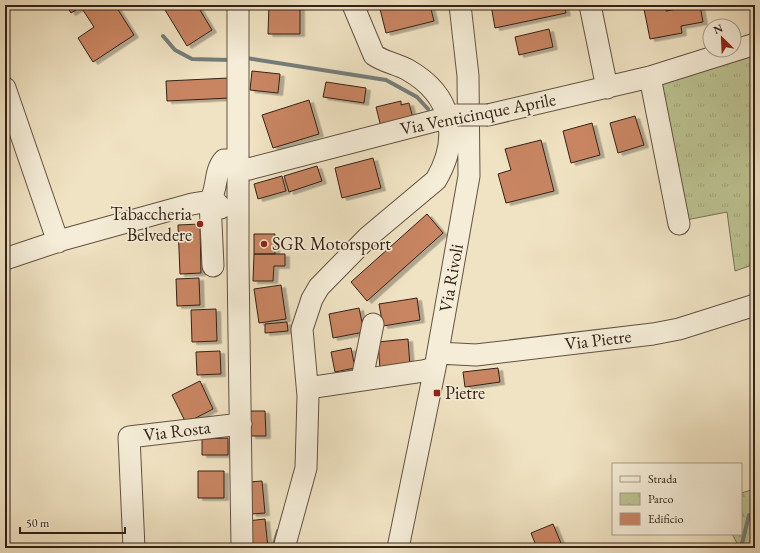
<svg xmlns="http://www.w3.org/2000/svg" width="760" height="553" font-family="'EB Garamond',serif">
<defs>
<pattern id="forest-firs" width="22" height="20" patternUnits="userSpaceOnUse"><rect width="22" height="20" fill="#bcc392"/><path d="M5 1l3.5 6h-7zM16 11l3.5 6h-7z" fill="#a2a77d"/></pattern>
<pattern id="park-tufts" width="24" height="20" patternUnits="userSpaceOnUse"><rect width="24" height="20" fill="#bcc392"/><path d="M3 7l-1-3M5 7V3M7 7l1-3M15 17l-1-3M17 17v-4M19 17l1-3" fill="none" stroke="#a2a77d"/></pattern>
<filter id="shadow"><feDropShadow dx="4.5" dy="2.5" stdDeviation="0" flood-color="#0004"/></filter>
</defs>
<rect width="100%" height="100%" fill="#f0e3c3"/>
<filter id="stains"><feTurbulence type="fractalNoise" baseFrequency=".005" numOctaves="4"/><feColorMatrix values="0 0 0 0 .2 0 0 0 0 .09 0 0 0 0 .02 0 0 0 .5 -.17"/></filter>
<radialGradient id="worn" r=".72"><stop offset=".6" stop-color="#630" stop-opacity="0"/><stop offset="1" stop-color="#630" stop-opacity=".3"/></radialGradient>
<!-- forest -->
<path fill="url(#forest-firs)" stroke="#777254" d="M755,489v59h-18l1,-3 -6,-11h9v-41z"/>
<!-- park -->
<path fill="url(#park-tufts)" stroke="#777254" d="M755,44v220l-20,7 -8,-59 -41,8 -28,-145z"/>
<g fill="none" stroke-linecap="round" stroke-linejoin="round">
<!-- stream -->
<path stroke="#757d7b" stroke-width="4" d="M163,36l12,14 17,9 38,1
M246,58l140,22 31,17 11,12
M273,548l5,-17
M741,548l8,-33 6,1"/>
</g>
<!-- building -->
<path fill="#c98562" stroke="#322116" filter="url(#shadow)" d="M66,5h49l19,30 -41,27 -15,-24 16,-11 -13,-20 -10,6z
M162,5h35l15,25 -25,16z
M269,5h31v29h-32z
M379,5h51l4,16 -48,12z
M491,5h73l2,8 -71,15z
M665,5l1,6 34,-6 3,17 -22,4 1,7 -32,6 -6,-30z
M549,29l4,18 -34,8 -4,-18z
M252,71l28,3 -2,19 -28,-3z
M229,78l1,20 -63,3 -1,-20z
M326,82l40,6 -2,15 -41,-6z
M309,100l10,34 -46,14 -11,-33z
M401,101v4l8,-2 4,15 -32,9 -5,-20z
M635,116l9,29 -26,8 -8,-30z
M592,123l8,32 -29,8 -8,-32z
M541,140l13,51 -48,12 -8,-29 13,-4 -6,-21z
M373,158l8,30 -39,10 -7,-30z
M317,166l5,15 -33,11 -5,-16z
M282,176l4,15 -28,8 -4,-15z
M427,214l16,19 -76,68 -16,-19z
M200,224l1,49 -21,1 -2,-49z
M254,234h21v20h-21z
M254,254h31v12h-11l-1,15h-20z
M199,278l1,27 -23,1 -1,-27z
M281,285l5,34 -27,4 -5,-34z
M417,298l3,22 -37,6 -4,-22z
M359,308l5,24 -31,6 -4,-24z
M216,309l1,32 -25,1 -1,-32z
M287,322l1,9 -23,2v-9z
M408,339l2,27 -30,3 -2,-27z
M351,348l4,20 -20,4 -4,-20z
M220,351l1,23 -24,1 -1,-23z
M498,368l2,14 -35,5 -2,-15z
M200,381l13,28 -27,14 -14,-28z
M250,411h15l1,25h-15z
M228,438v17h-26v-16z
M198,471h26v27h-26z
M262,481l3,32 -13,1 -3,-32z
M265,519l3,29h-18l-3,-27z
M553,524l10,24h-26l-6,-15z"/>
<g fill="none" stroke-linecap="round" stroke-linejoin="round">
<defs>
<path id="minor" d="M238,5v257l4,286
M590,5l17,83
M650,77l29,147
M5,88l53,154
M488,115l162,-38 105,-33
M5,259l57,-19 130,-36 18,-3 6,1 5,6
M213,266l-3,-65c8,-13 4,-30 14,-41h5l8,6 12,3 208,-54
M438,353l38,2 177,-21 26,-5 76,-24
M362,379l11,-55
M308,388l115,-17 12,-3
M134,548l-5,-111 112,-13
M284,548l22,-80 2,-72 -6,-67 10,-30 7,-12 49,-50 68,-57c25,-43 16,-85 -28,-110 -11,-6 -24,-8 -34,-15l-21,-50
M398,548l37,-180 34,-192 -1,-100 -8,-71"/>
</defs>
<!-- minor casing -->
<use href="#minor" stroke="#625241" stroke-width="23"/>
<!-- minor -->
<use href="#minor" stroke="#f5edd8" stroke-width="21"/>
<defs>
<path id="minor-bridge" d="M457,115h31"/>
</defs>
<!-- minor-bridge casing -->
<use href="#minor-bridge" stroke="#625241" stroke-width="23" stroke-linecap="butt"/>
<!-- minor-bridge -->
<use href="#minor-bridge" stroke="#f5edd8" stroke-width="21"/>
</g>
<!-- markers -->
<g fill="#8f2418" stroke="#f5edd8" stroke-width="1.5">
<circle cx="200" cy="224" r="4"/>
<circle cx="264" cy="244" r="4"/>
<rect x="433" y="389" width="8" height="8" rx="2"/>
</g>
<g text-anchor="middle" stroke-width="3.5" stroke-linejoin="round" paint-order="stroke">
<!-- street labels -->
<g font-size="18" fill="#322116" stroke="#f5edd8">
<text transform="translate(478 114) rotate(-11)" y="6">Via Venticinque Aprile</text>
<text transform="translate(451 278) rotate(-80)" y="6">Via Rivoli</text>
<text transform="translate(598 340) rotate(-7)" y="6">Via Pietre</text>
<text transform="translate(177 431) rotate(-7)" y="6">Via Rosta</text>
</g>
<!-- poi labels -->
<g font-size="18" fill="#322116" stroke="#f5edd8" text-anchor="start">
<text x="192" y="220" text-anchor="end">Tabaccheria<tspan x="192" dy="21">Belvedere</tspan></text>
<text x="272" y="250">SGR Motorsport</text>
<text x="445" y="399">Pietre</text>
</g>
</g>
<!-- margin -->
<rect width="760" height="553" fill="none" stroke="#f0e3c3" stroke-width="20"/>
<rect x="6" y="6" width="748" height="541" fill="none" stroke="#322116" stroke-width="2"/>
<rect x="10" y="10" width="740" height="533" fill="none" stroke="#322116"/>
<!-- legend -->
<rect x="612" y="463" width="130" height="72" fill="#f5edd8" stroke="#a79b8a"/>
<rect x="620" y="476" width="20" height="6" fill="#f5edd8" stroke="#a79b8a"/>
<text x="648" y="483" font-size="12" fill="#322116">Strada</text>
<rect x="620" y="493" width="20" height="12" fill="url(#park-tufts)" stroke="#a79b8a"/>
<text x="648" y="503" font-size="12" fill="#322116">Parco</text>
<rect x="620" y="513" width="20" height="12" fill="#c98562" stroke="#a79b8a"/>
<text x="648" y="523" font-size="12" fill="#322116">Edificio</text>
<!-- north arrow -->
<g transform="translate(722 38) rotate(336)"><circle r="19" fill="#f5edd8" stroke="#a79b8a"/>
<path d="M0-3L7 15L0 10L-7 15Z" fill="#8f2418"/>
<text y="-6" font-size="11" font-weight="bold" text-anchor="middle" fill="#322116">N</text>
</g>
<!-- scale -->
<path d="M20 527v6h105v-6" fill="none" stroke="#322116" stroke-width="2"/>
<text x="26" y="527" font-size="12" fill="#322116" stroke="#f5edd8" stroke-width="3" paint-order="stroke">50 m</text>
<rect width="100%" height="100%" filter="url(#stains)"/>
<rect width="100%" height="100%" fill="url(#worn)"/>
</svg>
